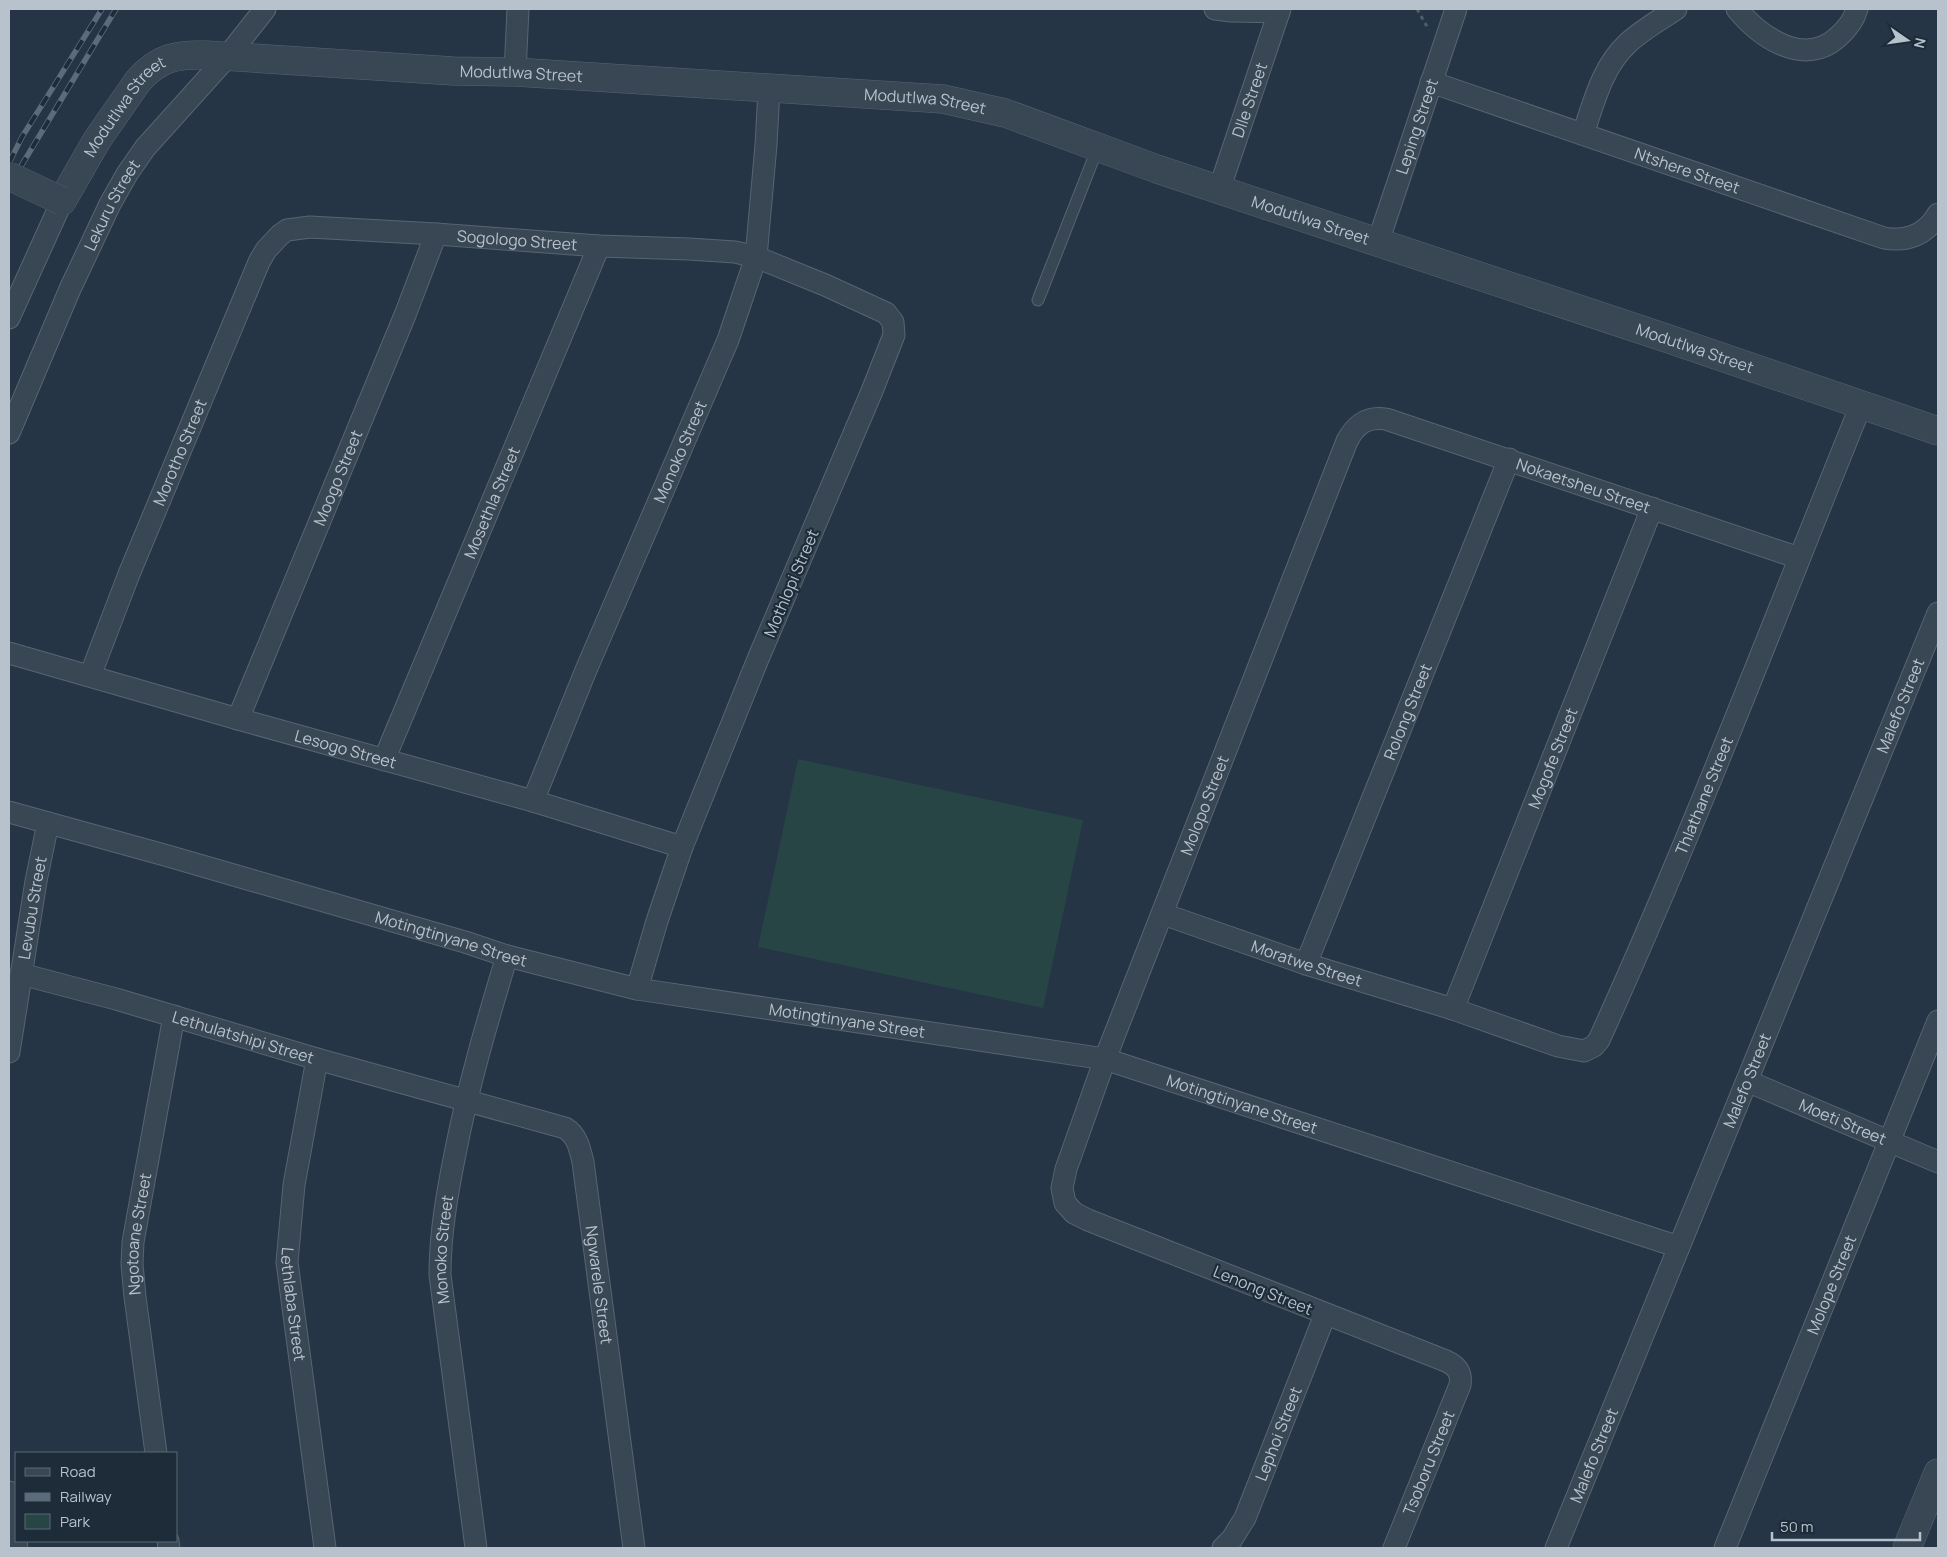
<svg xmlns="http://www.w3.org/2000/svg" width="1947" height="1557" font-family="Manrope,sans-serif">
<rect width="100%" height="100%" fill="#253545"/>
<!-- green -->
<path fill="#274545" d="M798,759l285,61 -40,188 -285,-61z"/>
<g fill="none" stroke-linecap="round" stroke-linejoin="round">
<defs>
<path id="service" d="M1038,300l60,-153"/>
<g id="minor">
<path d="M1215,9l16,2 48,1"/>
<path d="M1737,9c23,28 67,59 101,28 9,-8 16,-17 19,-28"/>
<path d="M515,72l3,-63"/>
<path id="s1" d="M1431,82l453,156c23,4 42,-3 54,-24"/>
<path d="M1583,134c11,-32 19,-67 45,-91 14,-13 32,-23 48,-34"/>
<path id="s2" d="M1219,190l61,-181"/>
<path id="s3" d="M1378,242l78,-233"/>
<path d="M9,318l53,-117"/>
<path id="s4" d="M9,433l61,-144 40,-85 17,-30 18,-26 82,-91 38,-48"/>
<path id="s5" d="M9,653l229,66 295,82 149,46"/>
<path id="s6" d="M90,676l39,-102 130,-312 7,-12 14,-15 7,-5 23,-3 126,7 163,12 90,3 46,3 21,5 69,28 61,28 7,9 1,13 -22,56 -114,268 -76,188 -25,74 -20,68"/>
<path id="s7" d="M238,719l167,-404 31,-81"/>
<path id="s8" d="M384,760l215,-514"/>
<path id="s9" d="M533,801l53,-131 142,-330 28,-83 10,-112 3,-56"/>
<path id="s10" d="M9,812l159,44 297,86 42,14 130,33 468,70 574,188"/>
<path id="s11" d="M1163,914l143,50 147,45 105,37 26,5 10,-5 5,-6c95,-209 176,-423 262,-635"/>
<path id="s12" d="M1306,964l203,-505"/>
<path id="s13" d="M21,974l95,25 201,60 248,69c12,7 15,21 18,34l51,386"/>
<path id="s14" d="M1453,1009l199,-501"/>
<path id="s15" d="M9,1052l27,-171 12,-58"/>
<path id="s16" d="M317,1059l-23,126 -7,77 38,286"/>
<path id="s17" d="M1747,1081l191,81"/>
<path id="s18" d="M156,1453l-21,-156 -3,-33 1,-22 41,-226"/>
<path d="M9,1492l8,56"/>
<path d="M168,1541l1,7"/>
<path id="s19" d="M476,1548l-36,-273c0,-41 7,-81 15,-121 13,-67 32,-132 52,-198"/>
<path id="s20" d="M1223,1548l9,-9 13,-21 80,-203"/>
<path id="s21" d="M1394,1548l66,-163c2,-12 -3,-19 -14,-24l-358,-141 -14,-7 -9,-10 -3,-15 4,-19 39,-110 242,-618c9,-17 20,-25 39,-22l413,139"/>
<path id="s22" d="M1556,1548l382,-935"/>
<path id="s23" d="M1725,1548l213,-527"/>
</g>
<g id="tertiary">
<path id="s24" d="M62,201l35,-61 41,-59c20,-23 38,-27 68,-26l247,16 62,1 428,27 62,14 152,56 509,169 272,93"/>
<path d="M1907,1548l31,-75"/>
</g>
</defs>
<!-- service casing -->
<use href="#service" stroke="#586571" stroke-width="13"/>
<!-- minor casing -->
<use href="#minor" stroke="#586571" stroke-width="23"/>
<!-- tertiary casing -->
<use href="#tertiary" stroke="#586571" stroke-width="29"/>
<!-- path -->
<path stroke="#476363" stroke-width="3" stroke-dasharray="4 4" stroke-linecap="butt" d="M1417,9l12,21"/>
<!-- service -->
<use href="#service" stroke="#394754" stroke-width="11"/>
<!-- minor -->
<use href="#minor" stroke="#394754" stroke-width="21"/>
<!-- tertiary -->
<use href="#tertiary" stroke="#394754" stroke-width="28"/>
<defs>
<path id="rail" d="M9,163l13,-26 80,-128
M9,186l107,-177"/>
</defs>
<!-- rail casing -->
<use href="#rail" stroke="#5b6b7b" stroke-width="5.5"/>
<!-- rail -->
<use href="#rail" stroke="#1e2c39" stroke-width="4" stroke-dasharray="11" stroke-linecap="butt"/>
<defs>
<path id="tertiary-bridge" d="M9,176l53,25"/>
</defs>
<!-- tertiary-bridge casing -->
<use href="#tertiary-bridge" stroke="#586571" stroke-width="29" stroke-linecap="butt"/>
<!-- tertiary-bridge -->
<use href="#tertiary-bridge" stroke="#394754" stroke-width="28"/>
</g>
<g text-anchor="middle" stroke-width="4.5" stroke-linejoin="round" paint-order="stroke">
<!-- street labels -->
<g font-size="16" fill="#b7c2cd" stroke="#1e2c39">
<text dy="6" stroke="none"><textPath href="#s24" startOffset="534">Modutlwa Street</textPath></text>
<text dy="6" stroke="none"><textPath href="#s2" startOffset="95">Dlle Street</textPath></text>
<text dy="6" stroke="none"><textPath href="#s24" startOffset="939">Modutlwa Street</textPath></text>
<text dy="6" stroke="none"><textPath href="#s24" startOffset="114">Modutlwa Street</textPath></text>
<text dy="6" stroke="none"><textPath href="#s3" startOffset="122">Leping Street</textPath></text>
<text dy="6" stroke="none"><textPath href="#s1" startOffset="271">Ntshere Street</textPath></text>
<text dy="6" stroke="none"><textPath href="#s4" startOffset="250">Lekuru Street</textPath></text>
<text dy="6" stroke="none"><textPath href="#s24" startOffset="1344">Modutlwa Street</textPath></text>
<text dy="6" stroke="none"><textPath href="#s6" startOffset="721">Sogologo Street</textPath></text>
<text dy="6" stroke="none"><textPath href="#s24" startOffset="1749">Modutlwa Street</textPath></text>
<text dy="6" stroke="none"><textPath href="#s6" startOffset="241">Morotho Street</textPath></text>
<text dy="6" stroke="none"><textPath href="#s9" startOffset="379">Monoko Street</textPath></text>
<text dy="6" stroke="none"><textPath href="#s7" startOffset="261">Moogo Street</textPath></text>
<text dy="6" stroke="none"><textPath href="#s21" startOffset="1692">Nokaetsheu Street</textPath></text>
<text dy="6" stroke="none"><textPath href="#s8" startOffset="279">Mosethla Street</textPath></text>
<text transform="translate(791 583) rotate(-67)" y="6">Mothlopi Street</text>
<text dy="6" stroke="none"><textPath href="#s22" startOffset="910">Malefo Street</textPath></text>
<text dy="6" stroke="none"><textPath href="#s12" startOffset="272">Rolong Street</textPath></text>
<text dy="6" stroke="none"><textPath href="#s5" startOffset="350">Lesogo Street</textPath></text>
<text dy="6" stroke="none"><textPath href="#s14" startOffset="270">Mogofe Street</textPath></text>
<text dy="6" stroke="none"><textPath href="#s11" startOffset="728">Thlathane Street</textPath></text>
<text dy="6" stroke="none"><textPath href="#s21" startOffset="1044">Molopo Street</textPath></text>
<text dy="6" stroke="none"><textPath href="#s15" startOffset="146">Levubu Street</textPath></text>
<text dy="6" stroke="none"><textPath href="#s10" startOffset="460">Motingtinyane Street</textPath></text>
<text dy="6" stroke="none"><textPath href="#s11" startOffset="152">Moratwe Street</textPath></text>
<text dy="6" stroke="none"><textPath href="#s10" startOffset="865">Motingtinyane Street</textPath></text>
<text dy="6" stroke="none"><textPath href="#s13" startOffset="231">Lethulatshipi Street</textPath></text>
<text dy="6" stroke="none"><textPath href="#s22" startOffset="505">Malefo Street</textPath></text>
<text dy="6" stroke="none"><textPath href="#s10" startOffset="1270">Motingtinyane Street</textPath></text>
<text dy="6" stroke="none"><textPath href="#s17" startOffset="104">Moeti Street</textPath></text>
<text dy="6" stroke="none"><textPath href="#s18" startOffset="221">Ngotoane Street</textPath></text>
<text dy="6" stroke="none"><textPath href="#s19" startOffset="301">Monoko Street</textPath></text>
<text dy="6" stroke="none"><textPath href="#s13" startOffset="729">Ngwarele Street</textPath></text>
<text dy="6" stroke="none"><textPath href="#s23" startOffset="284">Molope Street</textPath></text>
<text transform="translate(1263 1290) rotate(22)" y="6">Lenong Street</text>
<text dy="6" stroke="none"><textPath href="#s16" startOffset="248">Lethlaba Street</textPath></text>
<text dy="6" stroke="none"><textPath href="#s20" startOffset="128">Lephoi Street</textPath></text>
<text dy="6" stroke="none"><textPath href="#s22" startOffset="100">Malefo Street</textPath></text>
<text dy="6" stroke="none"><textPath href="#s21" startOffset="92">Tsoboru Street</textPath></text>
</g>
</g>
<!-- border -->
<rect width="1947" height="1557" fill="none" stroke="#b7c2cd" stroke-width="20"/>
<!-- legend -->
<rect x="15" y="1452" width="162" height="90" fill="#1e2c39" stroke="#5b6874"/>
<rect x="25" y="1468" width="25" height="8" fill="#394754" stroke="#5b6874"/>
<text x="60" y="1477" font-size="15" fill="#b7c2cd">Road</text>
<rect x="25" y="1493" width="25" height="8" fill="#5b6b7b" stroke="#5b6874"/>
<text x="60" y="1502" font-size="15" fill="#b7c2cd">Railway</text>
<rect x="25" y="1514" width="25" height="15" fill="#274545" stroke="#5b6874"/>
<text x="60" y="1527" font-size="15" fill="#b7c2cd">Park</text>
<!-- north arrow -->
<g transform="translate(1907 40) rotate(103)" stroke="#1e2c39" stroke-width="4" paint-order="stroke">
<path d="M0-4L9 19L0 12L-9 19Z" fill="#b7c2cd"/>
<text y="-8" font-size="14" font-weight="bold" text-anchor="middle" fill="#b7c2cd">N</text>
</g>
<!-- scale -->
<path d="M1772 1532v8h148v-8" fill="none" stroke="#b7c2cd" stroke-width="2.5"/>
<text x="1780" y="1532" font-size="15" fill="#b7c2cd" stroke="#1e2c39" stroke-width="4" paint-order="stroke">50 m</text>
</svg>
